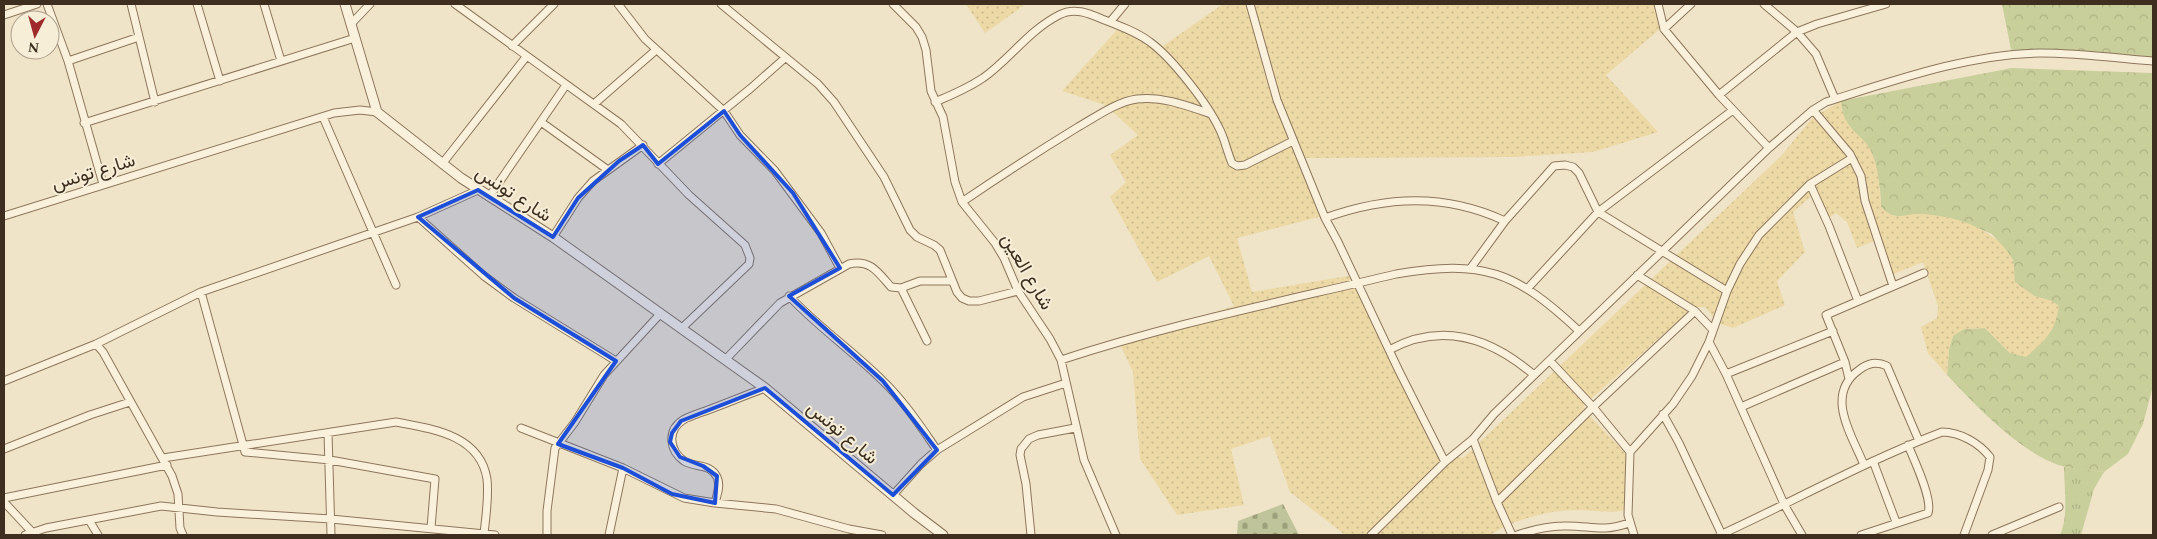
<svg xmlns="http://www.w3.org/2000/svg" width="2157" height="539" font-family="Spectral,Vazirmatn,serif">
<defs>
<pattern id="grass-tufts" width="24" height="20" patternUnits="userSpaceOnUse" patternTransform="scale(1.25)"><rect width="24" height="20" fill="#c9cf9b"/><path d="M3 7l-1-3M5 7V3M7 7l1-3M15 17l-1-3M17 17v-4M19 17l1-3" fill="none" stroke="#aeb285"/></pattern>
<pattern id="forest-crowns" width="20" height="18" patternUnits="userSpaceOnUse" patternTransform="scale(1.25)"><rect width="20" height="18" fill="#c9cf9b"/><path d="M2 6a3 3 0 1 1 6 0M12 15a3 3 0 1 1 6 0" fill="none" stroke="#aeb285"/></pattern>
<pattern id="sand-dots" width="8" height="8" patternUnits="userSpaceOnUse" patternTransform="scale(1.25)"><rect width="8" height="8" fill="#ecd9a5"/><path d="M2 2h.1M6 6h.1" fill="none" stroke="#cbbb8e" stroke-width="1.8" stroke-linecap="round"/></pattern>
<pattern id="cemetery-stones" width="16" height="16" patternUnits="userSpaceOnUse" patternTransform="scale(1.25)"><rect width="16" height="16" fill="#bfc49a"/><path d="M2 7V4a2 2 0 0 1 4 0v3zM10 15v-3a2 2 0 0 1 4 0v3z" fill="#9ca07d"/></pattern>
</defs>
<rect width="100%" height="100%" fill="#f0e4c8"/>
<!-- grass -->
<path fill="url(#grass-tufts)" d="M2064,467l40,5 -10,17 -13,46h-21c9,-20 4,-46 4,-68z"/>
<!-- forest -->
<path fill="url(#forest-crowns)" d="M2002,4h151v56l-141,-5z
M2012,68l141,5v313l-10,38 -15,30 -24,18c-13,-2 -26,-2 -38,-5 -41,-9 -91,-62 -119,-92l2,-26 4,-14 11,-6 21,-1 25,25 42,-52 -18,-5 -20,-14 -1,-22 -21,-26 -29,-12 -44,-8 -15,3 -15,-2 -8,-8 -1,-19 -38,-73 -1,-14z"/>
<!-- sand -->
<path fill="url(#sand-dots)" d="M966,4h60l-41,29z
M1223,4h438l5,20 -60,51 52,57 -65,20 -80,5 -213,1 27,57 -90,23 15,54 102,-17 83,178 26,5 319,-303 30,-37 29,-17c2,31 22,31 31,52 7,16 8,37 9,54 15,15 20,7 39,7 32,1 77,14 92,45 3,6 2,16 3,23l19,14 18,5 7,5c-4,27 -14,34 -33,51l-16,-4 -25,-25 -21,1 -11,7 -4,13 -2,26 -19,-22 -7,-26 16,-9 1,-12 -15,-44 -34,14 -13,-36 -19,8 -10,-26 -11,-9 -7,5 -15,-24 -21,18 12,40 -28,29 8,24 -52,23 -15,-5 -13,-16h-11l-110,98 2,7 42,44 -3,54c-15,4 -30,0 -46,0 -29,0 -65,9 -89,25h-145l-55,-43 -20,-56 -39,13 13,56 -67,10 -37,-56 -7,-87 -14,-30 115,-36 -25,-50 -52,26 -47,-85 16,-15 -16,-27 28,-20 -33,-30 -43,-14 61,-68 40,23z"/>
<!-- cemetery -->
<path fill="url(#cemetery-stones)" d="M1283,504l16,31h-62l1,-14z"/>
<g fill="none" stroke-linecap="round" stroke-linejoin="round">
<defs>
<path id="minor" d="M47,4l21,57 35,123
M131,4l24,98
M197,4l23,77
M264,4l17,57
M455,4l166,120 68,71 56,50 5,13 -1,6 -67,64
M618,4l27,35 79,72 16,24 35,36 46,62 19,35
M721,4l97,80 16,18 50,75 26,53 7,7 17,8 6,5 17,42 5,6 7,3h10l39,-10
M893,4l23,23 6,10 4,13 5,41 12,26 12,65 7,20 33,41 9,15 14,33 32,48 11,21 23,100 32,75
M1250,4l27,96 48,118 13,24 61,129 46,91
M1658,4l6,25 55,66 50,53
M1764,4l33,28 19,22 19,45
M4,15l33,-11
M1110,22l15,-18
M351,24l19,-20
M1664,29l27,-25
M512,46l42,-42
M68,61l71,-24
M1719,95l78,-63 20,-8 69,-20
M935,102c17,-7 33,-14 48,-24 27,-19 45,-47 76,-63 15,-8 29,-2 43,4 16,6 35,13 48,23 22,16 57,61 69,86 6,11 8,24 13,35l5,3 8,-1 48,-24
M594,104l62,-54
M1813,110l37,44 11,22 4,25 28,85
M323,117l73,168
M541,122l67,48
M84,123l271,-85
M442,164l84,-107
M658,164l93,-76 34,-30
M1810,184l19,42 29,75
M489,197l77,-112
M962,202c38,-26 77,-51 116,-75 18,-10 38,-25 59,-28 25,-3 51,7 74,15
M4,216l330,-103 26,-3 17,2
M418,217l66,59 30,22 102,63
M1325,218c61,-22 120,-25 180,3
M553,237l25,-39 15,-17 50,-36
M1470,269l35,-48 49,-55 11,-1 8,2 6,6 19,39 129,79
M1637,275l58,36 18,19
M901,288l26,53
M1528,288l70,-76 135,-102
M201,292l44,160 85,8 105,19 -4,49
M789,296c29,31 64,55 94,85 21,20 38,46 54,69
M1709,342l17,32 59,132 17,29
M96,344l105,-52 217,-75 60,-27
M1389,350c53,-29 102,-12 145,25
M725,360l55,-57 69,-39c21,-5 29,8 42,23l10,1 19,-7h32
M1061,360c109,-36 223,-59 335,-86 87,-15 119,-3 183,57
M1550,361l43,46 37,45 -2,63 6,20
M1726,374l107,-43
M1849,379l-4,-17 -19,-47 98,-42
M4,381l92,-37 7,8 69,124 6,18 2,34 3,7
M1741,407l104,-45
M1663,414l16,29 43,92
M521,428l102,40 61,30 31,5 61,6 73,20 33,6
M328,433l3,102
M1473,439l24,63 15,33
M4,449l86,-34 40,-13
M1630,452l43,-48 19,-28 17,-34 18,-51 13,-27 19,-29 51,-51 42,-26
M163,458l233,-36c37,7 84,13 91,57 2,18 -1,37 -3,54
M1873,461l23,61
M1864,465c-12,-30 -40,-70 -5,-95 9,-7 17,-9 28,-4l32,75
M893,495l28,-31 16,-14 86,-53 43,-14
M4,498l163,-33
M4,502l28,30
M1497,502l96,-95 102,-96
M715,503c2,-8 6,-18 2,-26 -7,-14 -22,-9 -33,-16 -14,-10 -18,-30 -1,-41 7,-4 17,-7 25,-10 19,-7 38,-15 57,-22
M89,520l9,15
M25,535l21,-7 115,-22 56,6 114,7 164,16
M547,535v-24l8,-63 20,-26 29,-47 57,-62
M609,535l14,-67
M1031,535l-5,-51 -6,-29 1,-6 8,-10 9,-4 37,-7
M1371,535l74,-73 28,-23 21,-25 275,-266 44,-38 13,-8c67,-21 142,-48 214,-49 38,0 76,5 113,8
M1517,535c15,-5 31,-9 46,-9 27,-1 38,7 66,-3
M1720,535c74,-34 146,-74 222,-103 18,0 37,11 48,25l-2,13 -24,65
M1861,535l67,-22c5,-14 -14,-53 -20,-68
M1992,535l67,-28"/>
<path id="tertiary" d="M345,4l32,108 84,66 92,59 212,151 149,125 29,22"/>
</defs>
<!-- minor casing -->
<use href="#minor" stroke="#8d765c" stroke-width="9"/>
<!-- tertiary casing -->
<use href="#tertiary" stroke="#8d765c" stroke-width="11"/>
<!-- minor -->
<use href="#minor" stroke="#faf1dc" stroke-width="7"/>
<!-- tertiary -->
<use href="#tertiary" stroke="#faf1dc" stroke-width="9"/>
</g>
<!-- marked area -->
<path fill="#1d4ed8" fill-opacity="0.2" stroke="#1d4ed8" stroke-width="4" stroke-linejoin="round" d="M724,111l16,24 53,58 47,75 -51,28 94,85 54,69 -44,45 -128,-107 -84,33 -9,12 -2,9 10,15 23,9 14,10 -2,27 -43,-9 -49,-26 -65,-24 58,-83 -102,-63 -96,-81 60,-27 75,47 25,-39 41,-37 24,-16 15,19z"/>
<g text-anchor="middle" stroke-width="4" stroke-linejoin="round" paint-order="stroke">
<!-- street labels -->
<g font-size="19" fill="#3d2e20" stroke="#f7eed8">
<text transform="translate(93 171) rotate(-17)" y="7">شارع تونس</text>
<text transform="translate(514 193) rotate(33)" y="7">شارع تونس</text>
<text transform="translate(1028 271) rotate(60)" y="7">شارع العين</text>
<text transform="translate(843 432) rotate(40)" y="7">شارع تونس</text>
</g>
</g>
<!-- border -->
<rect width="2157" height="539" fill="none" stroke="#3d2e20" stroke-width="10"/>
<!-- north arrow -->
<g transform="translate(35 35) rotate(186)"><circle r="24" fill="#f7eed8" stroke="#ada18e"/>
<path d="M0-4L9 19L0 12L-9 19Z" fill="#9e2a2b"/>
<text y="-8" font-size="14" font-weight="bold" text-anchor="middle" fill="#3d2e20">N</text>
</g>
</svg>
